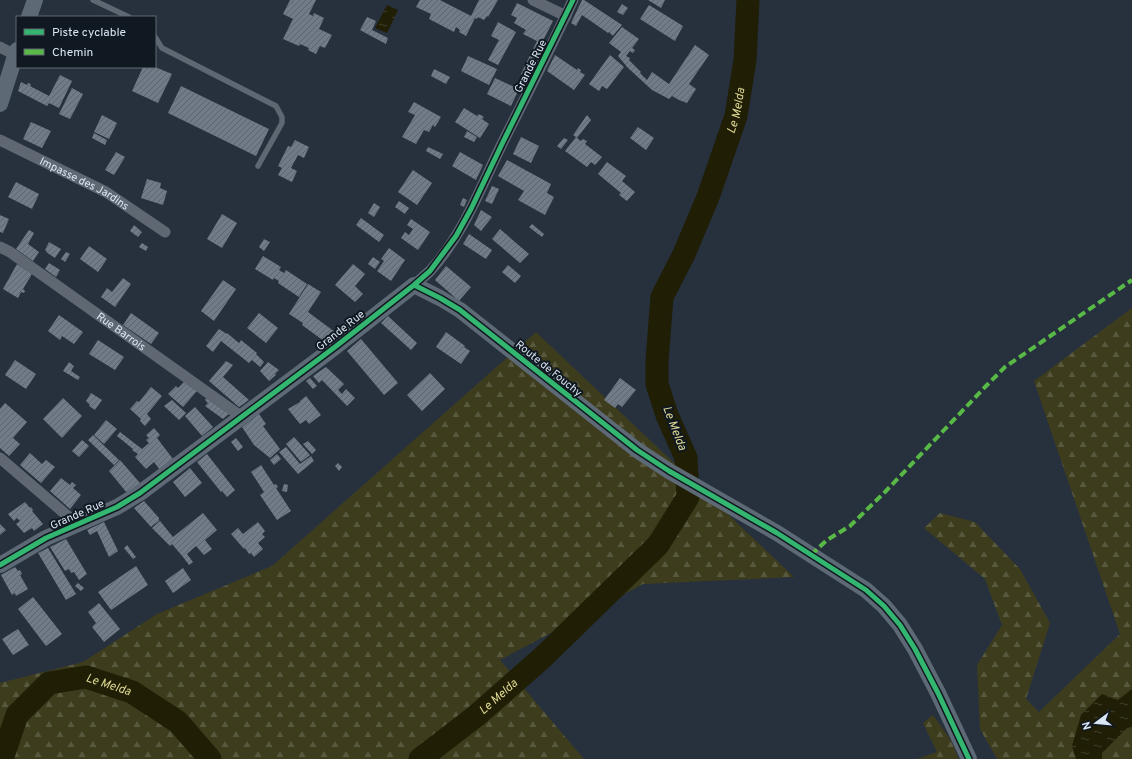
<svg xmlns="http://www.w3.org/2000/svg" width="1132" height="759" font-family="Overpass,sans-serif">
<defs>
<pattern id="forest-firs" width="22" height="20" patternUnits="userSpaceOnUse"><rect width="22" height="20" fill="#3d3c1d"/><path d="M5 1l3.5 6h-7zM16 11l3.5 6h-7z" fill="#58583e"/></pattern>
<pattern id="water-ripples" width="26" height="14" patternUnits="userSpaceOnUse"><rect width="26" height="14" fill="#201e05"/><path d="M2 4q2-2 4 0t4 0M15 11q2-2 4 0t4 0" fill="none" stroke="#403f2a"/></pattern>
<pattern id="building-hatch" width="6" height="6" patternUnits="userSpaceOnUse"><rect width="6" height="6" fill="#707b87"/><path d="M-1 1l2-2M0 6l6-6M5 7l2-2" fill="none" stroke="#5d656e"/></pattern>
</defs>
<rect width="100%" height="100%" fill="#27313d"/>
<!-- forest -->
<path fill="url(#forest-firs)" d="M1132,308v451h-135l-17,-30 -3,-64 25,-40 -17,-46 -61,-51 16,-15 35,9 45,47 30,54 -24,76 13,13 81,-78 -86,-253z
M536,332l258,245 -151,7 -143,76 84,99h-584v-76l83,-21 74,-48 115,-48z
M933,715l17,24 9,20h-42l20,-7 -14,-29z"/>
<!-- water -->
<path fill="url(#water-ripples)" d="M387,5l11,5 -11,23 -12,-5z
M1132,689v38l-5,1 -25,25v6h-26l-4,-13 9,-31 21,-21 16,6z"/>
<g fill="none" stroke-linecap="round" stroke-linejoin="round">
<!-- river -->
<g stroke="#201e05" stroke-width="23">
<path id="s1" d="M2,759l15,-44 32,-32 37,-6 46,15 46,30 32,37"/>
<path id="s2" d="M420,759l56,-43 67,-59 115,-112 30,-48 -2,-39 -19,-43 -10,-31v-23l5,-64 22,-43 24,-57 28,-81 9,-56 3,-60"/>
</g>
</g>
<!-- building -->
<path fill="url(#building-hatch)" d="M290,0h26l-7,14 4,2 1,-3 10,5 -5,11 13,6 -7,13 -5,-2 -4,8 -8,-4 1,-2 -9,-4 -1,2 -16,-7 10,-20 -10,-5z
M420,0h20l31,16 8,-16h19l-10,17 -1,-1 -3,4 -6,-3 -1,2 -2,-1 -9,18 -7,-4 1,-2 -4,-3 -2,5 -25,-13 2,-5 -15,-7z
M582,0h2l38,25 -9,11 -4,-4 -1,1 -26,-18 -6,11 -5,-3z
M648,0h17l-4,8z
M517,3l36,18 -28,55 -4,-2 16,-33 -14,-7 3,-4 -12,-7 3,-5 -6,-3z
M622,4l6,4 -5,7 -6,-3z
M649,5l34,21 -8,15 -35,-22z
M367,17l9,4 -4,9 16,8 -2,6 -26,-14z
M498,22l18,10 -18,33 -10,-5 11,-20 -8,-4z
M622,27l17,12 -7,9 3,2 -2,3 -3,-2 -4,5 4,2 -1,2 12,12 -1,1 7,7 5,-8 17,12 26,-39 14,10 -20,29 7,5 -9,14 -8,-3 -7,-4 -3,3 -17,-9 -24,-22 -10,-12 3,-4 -12,-9z
M555,55l22,15 1,-2 3,2 -1,2 5,3 -11,15 -27,-19z
M610,55l14,12 -17,22 -5,-3 -3,5 -10,-7z
M468,56l29,13 -8,16 -28,-14z
M143,67h12l17,7 -14,29 -26,-12z
M434,69l16,8 -4,7 -15,-8z
M60,75l12,6 -13,27 -10,-5 -2,3 -29,-15 3,-9 6,3 1,-2 3,1 -1,2 19,10z
M495,78l24,11 -8,17 -24,-12z
M181,86l88,43 -13,27 -88,-43z
M72,88l11,6 -13,25 -11,-5z
M414,102l27,15 -6,10 -2,-2 -4,7 -5,-2 -8,14 -14,-7 13,-22 -7,-3z
M464,108l13,8 2,-2 5,3 -2,2 7,5 -9,14 -25,-16z
M102,115l15,8 -8,16 -15,-7z
M587,115l4,5 -14,18 4,3 2,-2 4,2 -2,3 17,13 -7,8 -4,-3 -4,5 -22,-16 11,-14 -3,-2z
M31,122l20,9 -9,17 -19,-9z
M638,127l16,11 -8,12 -16,-12z
M467,131l10,6 -3,5 -10,-5z
M94,133l13,7 -2,5 -13,-7z
M521,137l18,9 -8,17 -18,-9z
M564,138l4,2 -7,9 -4,-3z
M295,140l14,7 -5,11 -6,-3 -7,13 6,3 -5,11 -14,-7 4,-7 -4,-2 10,-20 3,1z
M428,147l15,7 -3,5 -14,-8z
M116,152l9,5 -11,18 -9,-5z
M460,152l23,13 -7,15 -24,-14z
M507,160l44,24 -4,9 7,4 -9,18 -27,-15 6,-9 -26,-15z
M607,162l19,14 -4,5 13,11 -8,9 -8,-6 2,-2 -23,-19z
M413,170l19,13 -15,22 -19,-13z
M147,179l14,4 -1,5 7,3 -4,14 -22,-7z
M16,182l23,12 -7,15 -24,-12z
M492,186l7,3 -7,15 -7,-3z
M463,198l4,2 -3,7 -4,-2z
M399,201l10,7 -4,6 -10,-7z
M374,203l6,4 -6,10 -6,-4z
M481,210l11,7 -11,14 -7,-6z
M222,214l15,9 -15,25 -15,-9z
M0,215l9,4 -6,14 -3,-1z
M361,218l23,17 -5,7 -23,-17z
M411,219l19,13 -12,18 -17,-12 4,-6 4,3 4,-6 -6,-4z
M532,224l12,10 -2,3 -13,-10z
M134,225l8,7 -4,5 -8,-6z
M500,229l29,25 -9,9 -28,-24z
M29,230l5,3 -6,11 11,8 -6,9 -17,-12z
M469,234l23,16 -6,9 -23,-15z
M264,239l6,3 -6,9 -5,-4z
M49,242l12,7 -6,9 -9,-6 1,-1 -2,-1z
M142,243l6,4 -2,4 -7,-4z
M89,246l18,13 -9,13 -18,-13z
M389,248l16,12 -14,21 -14,-10 7,-10 -3,-2z
M66,252l4,2 -5,8 -4,-3z
M263,256l18,11 -2,3 5,3 2,-3 21,14 -8,13 -21,-14 1,-2 -5,-3 -1,2 -18,-11z
M373,257l7,5 -5,7 -7,-5z
M49,263l11,7 -4,7 -11,-8z
M17,264l15,10 -9,15 2,2 -1,2 -3,-1 -3,6 -15,-9z
M353,264l12,10 -10,12 8,8 -8,8 -20,-17z
M508,265l13,11 -6,7 -13,-11z
M446,266l25,21 -12,14 -24,-21z
M123,278l8,6 -16,23 -14,-10 6,-9 5,4z
M223,280l13,9 -22,32 -13,-10z
M308,284l13,8 -13,20 31,23 -11,9 -26,-19 1,-2 -14,-9z
M131,313l28,20 -8,11 -28,-19z
M259,313l19,15 -12,15 -19,-15z
M59,315l24,17 -9,12 -12,-8 -2,4 -12,-9z
M353,316l4,4 -9,7 -3,-4z
M388,316l29,27 -6,7 -30,-27z
M219,329l8,5v-1l12,10 2,-3 16,13 -1,1 8,8 -4,5 -8,-7 -3,3 -28,-22 -8,11 -7,-6z
M446,332l19,14 -1,1 6,4 -9,13 -25,-17z
M361,339l37,44 -14,12 -37,-44z
M98,340l26,17 -9,13 -26,-16z
M15,360l21,14 -10,15 -21,-14z
M226,361l7,4 -10,12 26,23 -10,7 -30,-26z
M69,362l5,4 -3,5 9,6 -2,3 -15,-9z
M268,362l11,8 -4,4 1,1 -7,6 -9,-10z
M326,367l18,17 -6,6 4,4 4,-5 9,9 -8,8 -25,-26 -3,3 -6,-7z
M430,373l15,16 -23,22 -15,-16z
M310,378l7,8 -4,3 -7,-8z
M620,378l16,12 -14,17 -4,-3 -3,4 -11,-8z
M184,382l13,9 -14,16 -15,-13 8,-8 2,2z
M151,387l11,9 -15,18 4,5 -6,7 -5,-5 1,-2 -11,-10 7,-8 2,1z
M91,393l11,7 -7,10 -6,-4 1,-1 -4,-4z
M306,396l15,19 -12,9 -3,-4 -6,4 -12,-15 12,-7v-1z
M63,398l19,18 -20,22 -19,-19z
M206,398l23,16 -6,5 -18,-13 3,-3 -3,-3z
M172,400l14,13 -7,7 -15,-14z
M5,403l22,19 -14,16 7,6 -11,12 -9,-8v-39z
M195,407l18,20 -11,9 -17,-20z
M259,414l7,10 -3,2 17,23 -10,9 -16,-13 -12,-18z
M106,420l11,9 -13,15 -10,-9z
M154,428l6,7 -3,3 16,21 -13,11 -6,-8 -8,7 -11,-12 3,-3 -6,-4 1,-1 -16,-13 3,-4 22,17 7,-6 -3,-3 3,-2 -3,-3z
M93,435l26,25 -5,5 -26,-25z
M294,437l16,18 -9,7 -15,-18z
M236,438l7,9 -5,4 -7,-9z
M82,440l7,6 -10,11 -7,-6z
M308,441l8,9 -4,4 -9,-10z
M286,447l14,17 11,-8 3,5 -16,13 -19,-22z
M30,453l12,11 4,-4 9,7 -14,16 -21,-18z
M207,454l28,36 -8,7 -5,-6 -1,1 -24,-30z
M277,454l4,5 -7,6 -4,-5z
M120,460l20,23 -13,10 -18,-22z
M338,463l4,4 -3,4 -4,-5z
M261,465l13,20 2,-1 2,3 -2,1 15,23 -14,9 -17,-25 4,-3 -13,-20z
M190,468l12,15 -17,14 -12,-15z
M61,478l9,7 2,-3 4,3 -3,3 8,7 -11,14 -20,-18z
M284,484l4,1 -1,7 -5,-1z
M144,501l15,17v3l-8,6 -17,-19z
M25,502l5,6 1,-1 2,3 -1,1 11,13 -9,7 -2,-3 -8,5 -8,-9 4,-3 -3,-3 -3,3 -6,-7z
M203,513l14,17 -12,10 7,9 -8,6 -8,-9 -9,8 6,8 -4,3 -6,-8 -11,-13 -2,2 -18,-18 8,-7 13,16z
M104,522l14,29 -9,6 -12,-26 -7,4 -3,-5z
M258,522l7,9 -3,3 3,3 -7,6 5,6 -9,8 -3,-4 -2,1 -4,-6 -1,1 -13,-15 7,-6 5,6z
M0,524l6,6 -6,5z
M66,539l21,35 -8,6 -5,-8 -3,1 -2,-4 -4,2 -15,-24z
M127,545l9,12 -3,2 -9,-11z
M48,548l28,46 -10,6 -28,-47z
M136,566l12,19 -37,25 -13,-18z
M15,567l3,4 2,-1 2,4 -2,1 8,14 -12,7 -1,-3 -3,2 -11,-20z
M183,568l8,12 -18,13 -8,-12z
M78,583l6,5 -3,3 -6,-5z
M33,597l29,37 -16,12 -28,-37z
M99,603l21,26 -16,13 -12,-15 4,-4 -8,-11z
M18,629l11,16 -16,10 -11,-16z"/>
<g fill="none" stroke-linecap="round" stroke-linejoin="round">
<!-- lane -->
<path stroke="#5e6772" stroke-width="5.5" d="M93,0l36,17
M155,37l7,11 114,58 6,11v6l-24,43"/>
<!-- street -->
<g stroke="#5e6772" stroke-width="11">
<path d="M533,0l33,16"/>
<path d="M0,47l15,8"/>
<path id="s3" d="M0,140l106,52 59,40"/>
<path id="s4" d="M0,247l10,5 232,165"/>
<path d="M414,285c5,-5 11,-9 16,-14 34,-37 51,-85 73,-129 24,-48 48,-94 70,-142"/>
<path d="M0,458l77,66"/>
</g>
<!-- secondary -->
<path stroke="#5e6976" stroke-width="16" d="M29,17l6,-17
M0,104l17,-54
M0,565l46,-27 71,-31 23,-14 195,-146 79,-62 26,13 20,12 177,140 32,21 108,62 89,57 18,16 16,19 15,24 23,44 31,66"/>
<!-- quiet -->
<path stroke="#58b947" stroke-width="4" stroke-dasharray="8 4" stroke-linecap="butt" d="M811,555l16,-15 23,-14 35,-34 102,-107 18,-18 127,-87"/>
<defs>
<path id="cycleway" d="M414,285l26,13 20,12 177,140 32,21 108,62 89,57 18,16 16,19 15,24 23,44 31,66
M0,565l46,-27 71,-31 23,-14 195,-146 79,-62 16,-14 26,-35 15,-27 31,-65 71,-144"/>
</defs>
<!-- cycleway casing -->
<use href="#cycleway" stroke="#101821" stroke-width="8"/>
<!-- cycleway -->
<use href="#cycleway" stroke="#33b770" stroke-width="5"/>
</g>
<g text-anchor="middle" stroke-width="4" stroke-linejoin="round" paint-order="stroke">
<!-- street labels -->
<g font-size="11" fill="#dae6f3" stroke="#101821">
<text transform="translate(530 66) rotate(-63)" y="4">Grande Rue</text>
<text dy="4" stroke="none"><textPath href="#s3" startOffset="95">Impasse des Jardins</textPath></text>
<text transform="translate(340 330) rotate(-38)" y="4">Grande Rue</text>
<text dy="4" stroke="none"><textPath href="#s4" startOffset="148">Rue Barrois</textPath></text>
<text transform="translate(549 368) rotate(39)" y="4">Route de Fouchy</text>
<text transform="translate(77 514) rotate(-24)" y="4">Grande Rue</text>
</g>
<!-- water labels -->
<g font-size="12" font-style="italic" fill="#dfda95" stroke="#101821">
<text dy="4" stroke="none"><textPath href="#s2" startOffset="784">Le Melda</textPath></text>
<text transform="translate(675 428) rotate(69)" y="4">Le Melda</text>
<text dy="4" stroke="none"><textPath href="#s1" startOffset="153">Le Melda</textPath></text>
<text dy="4" stroke="none"><textPath href="#s2" startOffset="100">Le Melda</textPath></text>
</g>
</g>
<!-- legend -->
<rect x="16" y="16" width="140" height="52" fill="#101821" stroke="#616a75"/>
<rect x="24" y="29" width="20" height="6" fill="#33b770" stroke="#616a75"/>
<text x="52" y="36" font-size="12" fill="#dae6f3">Piste cyclable</text>
<rect x="24" y="49" width="20" height="6" fill="#58b947" stroke="#616a75"/>
<text x="52" y="56" font-size="12" fill="#dae6f3">Chemin</text>
<!-- north arrow -->
<g transform="translate(1096 723) rotate(254)" stroke="#101821" stroke-width="3" paint-order="stroke">
<path d="M0-3L7 15L0 10L-7 15Z" fill="#dae6f3"/>
<text y="-6" font-size="11" font-weight="bold" text-anchor="middle" fill="#dae6f3">N</text>
</g>
</svg>
